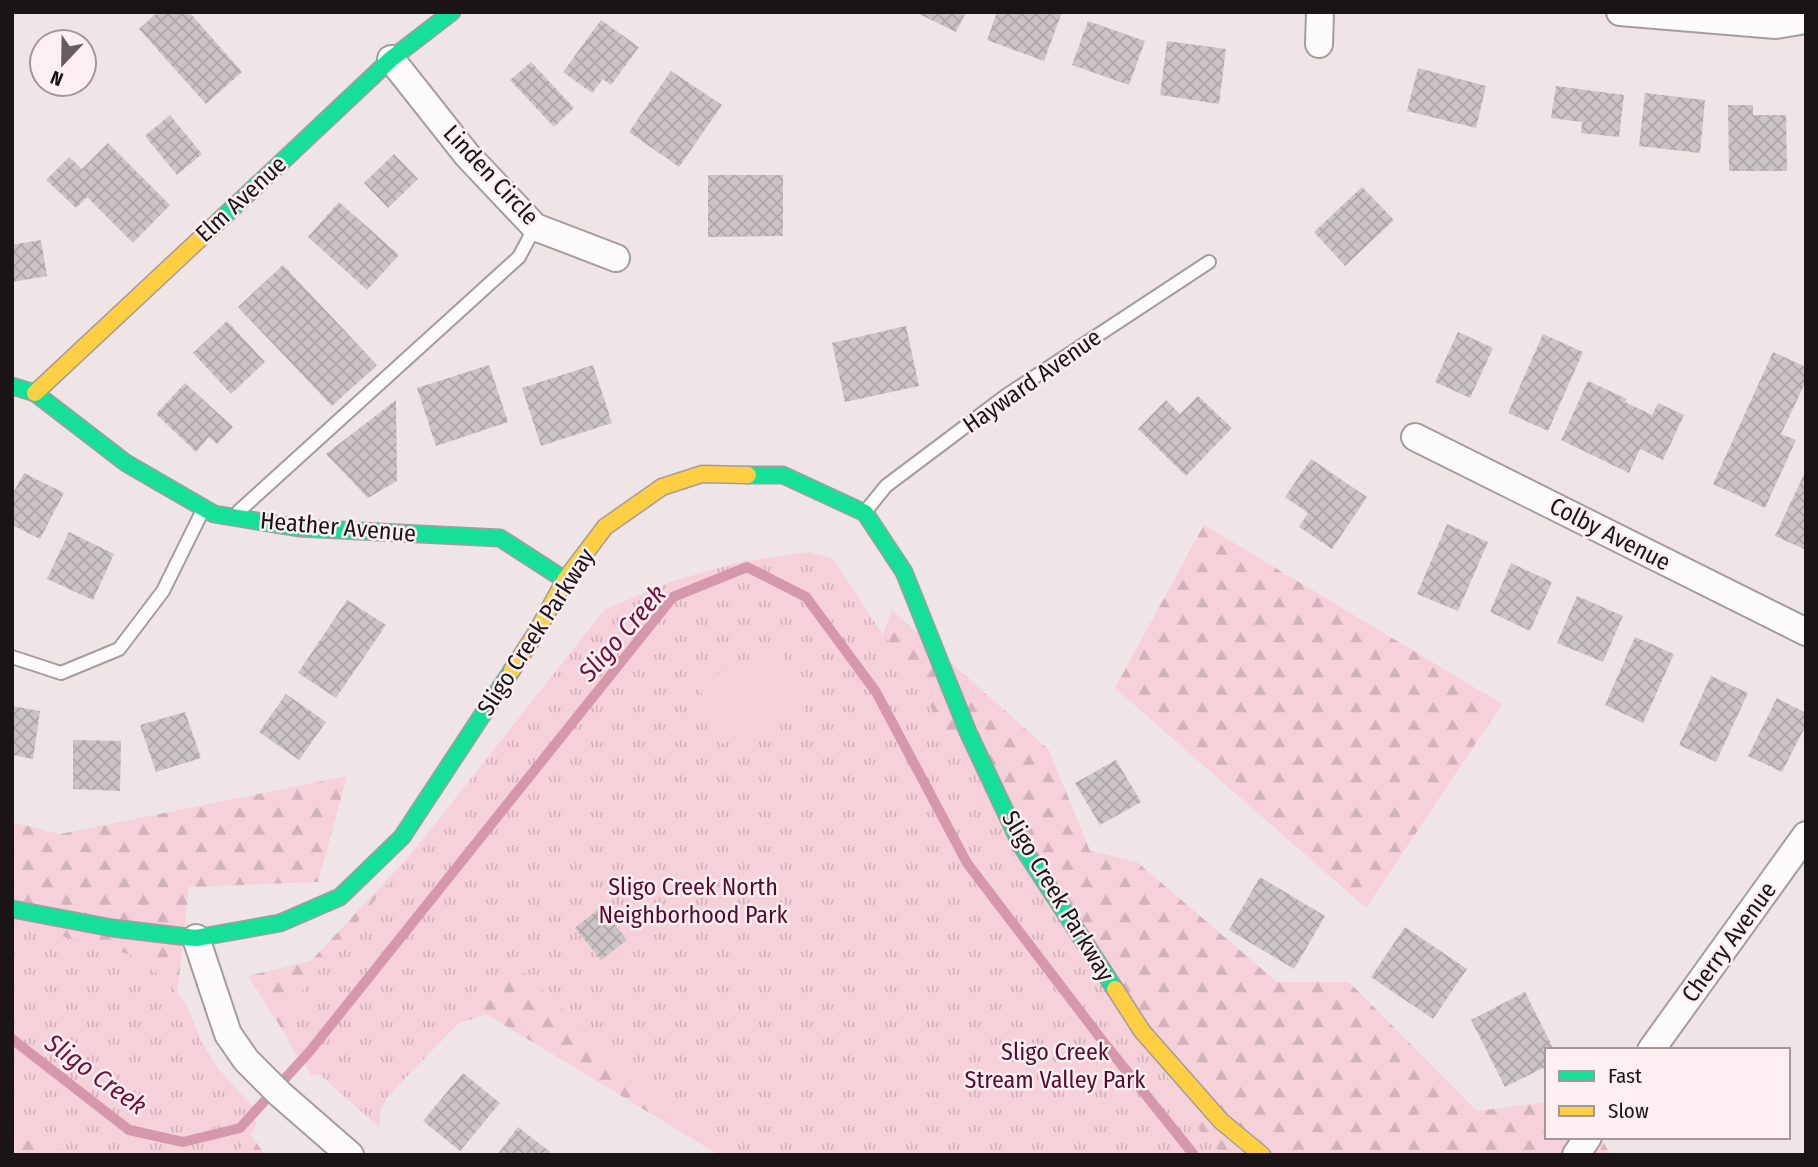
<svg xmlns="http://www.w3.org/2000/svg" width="1818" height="1167" font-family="'Fira Sans Condensed',sans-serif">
<defs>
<pattern id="forest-firs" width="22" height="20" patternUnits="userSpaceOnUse" patternTransform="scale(1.75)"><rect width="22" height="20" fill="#f7d1da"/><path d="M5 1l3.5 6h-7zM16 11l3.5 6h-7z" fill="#d3b3ba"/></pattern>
<pattern id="park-tufts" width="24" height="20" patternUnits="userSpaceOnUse" patternTransform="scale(1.75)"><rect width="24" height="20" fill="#f7d1da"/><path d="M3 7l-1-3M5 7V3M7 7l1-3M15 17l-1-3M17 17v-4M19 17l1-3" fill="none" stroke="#d3b3ba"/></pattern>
<pattern id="building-cross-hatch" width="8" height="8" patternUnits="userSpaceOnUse" patternTransform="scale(1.75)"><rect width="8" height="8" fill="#cbc3c5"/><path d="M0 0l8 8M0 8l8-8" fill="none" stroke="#aea7a8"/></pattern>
</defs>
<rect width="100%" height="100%" fill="#efe5e7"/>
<!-- forest -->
<path fill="url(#forest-firs)" d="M1204,525l298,179 -136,204 -251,-220z
M892,610l157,140 41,101 47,11 140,120h72l128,129 70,-9v35h53l11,18h-892l-233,-141 -174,62 -64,-100 63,-15 313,-335 150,298z
M347,776l-29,106 -129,5 -15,136 91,132h-253v-333l48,12z"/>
<!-- park -->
<path fill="url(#park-tufts)" d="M810,552l23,7 208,315 162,261 20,20h-504l-204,-190 -127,131 -8,15v17l-85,-75c-11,-17 -12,-29 -4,-47l314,-397 69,-28 65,-19z
M12,926l82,17 36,12 31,21 25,27 15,38 17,27 34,38 4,19 -9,17 -15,13h-163l-4,-5 -53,-13z"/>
<!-- pitch -->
<path fill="#f7d1da" d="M779,649l25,63 -83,32 -24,-63z"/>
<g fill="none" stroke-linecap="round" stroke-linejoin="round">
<!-- stream -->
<path stroke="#d498aa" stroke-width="10" d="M12,1039l117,91 54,12 57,-14 70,-77 363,-454 74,-30 59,30 70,95 91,171 138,181 89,111"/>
</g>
<!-- building -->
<path fill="url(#building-cross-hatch)" d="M158,12h31l53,60 -36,32 -67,-75z
M915,12h51l-10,20z
M997,12h65l-18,49 -57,-21z
M601,20l38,27 -28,38 -8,-6 -11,14 -29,-21z
M1088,21l57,20 -16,44 -57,-20z
M1167,41l59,8 -7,55 -59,-9z
M531,62l43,46 -20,19 -44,-47z
M1418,68l68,18 -10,42 -69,-17z
M671,71l51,34 -43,62 -50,-35z
M1556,86l68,9 -5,42 -38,-4 1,-11 -31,-4z
M1645,93l60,7 -5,53 -61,-7z
M1728,105h25v10h33l1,56h-58z
M170,115l32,39 -25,21 -32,-39z
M108,143l62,62 -37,38 -46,-46 -11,11 -30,-28 23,-23 13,12z
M394,154l24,25 -30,29 -24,-25z
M708,175h75v61l-75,1z
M1362,187l32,33 -49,46 -31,-34z
M339,202l60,53 -32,35 -59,-53z
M41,240l6,36 -35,6v-37z
M283,265l94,100 -45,41 -94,-99z
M227,321l38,41 -34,32 -38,-41z
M906,326l13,60 -74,16 -13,-59z
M1458,332l35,16 -23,50 -35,-16z
M1543,334l40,18 -35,79 -40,-18z
M1773,352l33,15v14l-25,53 15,6 -31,68 -52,-24z
M489,365l19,57 -72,24 -19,-58z
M593,365l19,58 -71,23 -19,-58z
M1588,381l39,18 -2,3 27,13 6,-12 26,12 -21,45 -23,-11 -11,24 -68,-33z
M185,383l48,44 -16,17 -8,-7 -13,15 -40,-38z
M1198,396l34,32 -46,48 -48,-47 28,-29 14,14z
M396,400l1,81 -29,17 -42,-44z
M1311,459l56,38 -35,52 -33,-22 9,-14 -23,-16z
M1806,470v80l-31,-14z
M24,473l40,20 -24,46 -28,-14v-30z
M1447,524l41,18 -30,69 -41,-17z
M69,532l45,22 -21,46 -46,-21z
M1511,563l41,19 -22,49 -40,-19z
M1577,596l46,20 -20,46 -46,-19z
M347,600l39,25 -50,73 -38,-25z
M1635,637l39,17 -31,69 -38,-18z
M1711,676l37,17 -32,69 -37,-17z
M286,694l40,28 -27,38 -40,-28z
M1777,698l29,15v12l-24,47 -34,-16z
M12,706l28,5 -7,48 -21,-4z
M185,712l16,46 -45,14 -16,-47z
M73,740l48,1 -1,50 -47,-2z
M1116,760l25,42 -41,23 -25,-42z
M1260,877l65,39 -31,53 -65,-39z
M601,907l26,33 -26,20 -26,-32z
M1405,927l62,42 -34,50 -62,-42z
M1525,992l29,58h-7v16l-42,21 -34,-67z
M463,1073l37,30 -40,48 -37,-30z
M518,1127l32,25 -3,3h-50z"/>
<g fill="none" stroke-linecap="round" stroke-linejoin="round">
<defs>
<path id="lane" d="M239,511l280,-254 16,-30
M865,512l21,-26 121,-91 202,-133
M12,657l49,16 58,-24 44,-58 39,-79"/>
<path id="street" d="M1620,12l156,13 30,-5
M1319,44l1,-32
M391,59l76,96 68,72 81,31
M1415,437l391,195
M196,938l32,96 18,26 34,34 70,61
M1651,1050l155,-215
M1576,1155l12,-18"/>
<path id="fast" d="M220,220l171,-161 61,-47
M12,386l23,7 91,70 88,51 85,14 201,10 65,42
M748,475h35l82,38 39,59 64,160 53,113 94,144
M12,909l100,19 84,10 84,-15 60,-26 62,-60 110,-167"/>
<path id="slow" d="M35,393l185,-173
M512,670l24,-37 29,-53 40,-53 57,-40 40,-13 46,1
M1115,989l27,42 79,90 41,34"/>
</defs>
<!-- lane casing -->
<use href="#lane" stroke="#a49c9e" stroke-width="16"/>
<!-- street casing -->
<use href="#street" stroke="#a49c9e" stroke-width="30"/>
<!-- fast casing -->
<use href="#fast" stroke="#a49c9e" stroke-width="19"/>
<!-- slow casing -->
<use href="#slow" stroke="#a49c9e" stroke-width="19"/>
<!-- lane -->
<use href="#lane" stroke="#fdfbfb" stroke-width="12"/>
<!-- street -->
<use href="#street" stroke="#fdfbfb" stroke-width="26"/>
<!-- fast -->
<use href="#fast" stroke="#16e098" stroke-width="16"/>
<!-- slow -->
<use href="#slow" stroke="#ffcf43" stroke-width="16"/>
</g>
<g text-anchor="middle" stroke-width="5" stroke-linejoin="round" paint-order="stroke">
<!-- street labels -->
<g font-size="24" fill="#1b1416" stroke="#feeff3">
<text transform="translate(491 175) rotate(47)" y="8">Linden Circle</text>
<text transform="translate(241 199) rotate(-43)" y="8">Elm Avenue</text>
<text transform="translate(1032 381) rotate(-35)" y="8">Hayward Avenue</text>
<text transform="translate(338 527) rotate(5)" y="8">Heather Avenue</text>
<text transform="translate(1610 534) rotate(27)" y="8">Colby Avenue</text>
<text transform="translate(536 632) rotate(-57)" y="8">Sligo Creek Parkway</text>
<text transform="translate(1058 896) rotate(59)" y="8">Sligo Creek Parkway</text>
<text transform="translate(1729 942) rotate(-54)" y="8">Cherry Avenue</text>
</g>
<!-- park labels -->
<g font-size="24" fill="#570b2c" stroke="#feeff3">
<text x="693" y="895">Sligo Creek North<tspan x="693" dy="28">Neighborhood Park</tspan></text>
<text x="1055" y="1060">Sligo Creek<tspan x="1055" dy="28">Stream Valley Park</tspan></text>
</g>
<!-- water labels -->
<g font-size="26" font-style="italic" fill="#720d3a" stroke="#feeff3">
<text transform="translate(622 633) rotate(-49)" y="9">Sligo Creek</text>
<text transform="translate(96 1074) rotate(36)" y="9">Sligo Creek</text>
</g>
</g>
<!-- border -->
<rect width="1818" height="1167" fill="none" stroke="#1b1416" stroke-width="28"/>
<!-- legend -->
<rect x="1545" y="1048" width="245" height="91" fill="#feeff3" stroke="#a3979b" stroke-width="2"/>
<rect x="1559" y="1071" width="35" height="10" fill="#16e098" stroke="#a3979b" stroke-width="2"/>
<text x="1608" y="1083" font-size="21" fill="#1b1416">Fast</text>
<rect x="1559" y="1106" width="35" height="10" fill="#ffcf43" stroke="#a3979b" stroke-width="2"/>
<text x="1608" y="1118" font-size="21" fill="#1b1416">Slow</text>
<!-- north arrow -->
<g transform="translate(63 63) rotate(202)"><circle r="33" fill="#feeff3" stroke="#a3979b" stroke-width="2"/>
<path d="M0-5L12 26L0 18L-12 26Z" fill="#655d5f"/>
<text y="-10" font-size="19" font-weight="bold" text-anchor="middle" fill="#1b1416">N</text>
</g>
</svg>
